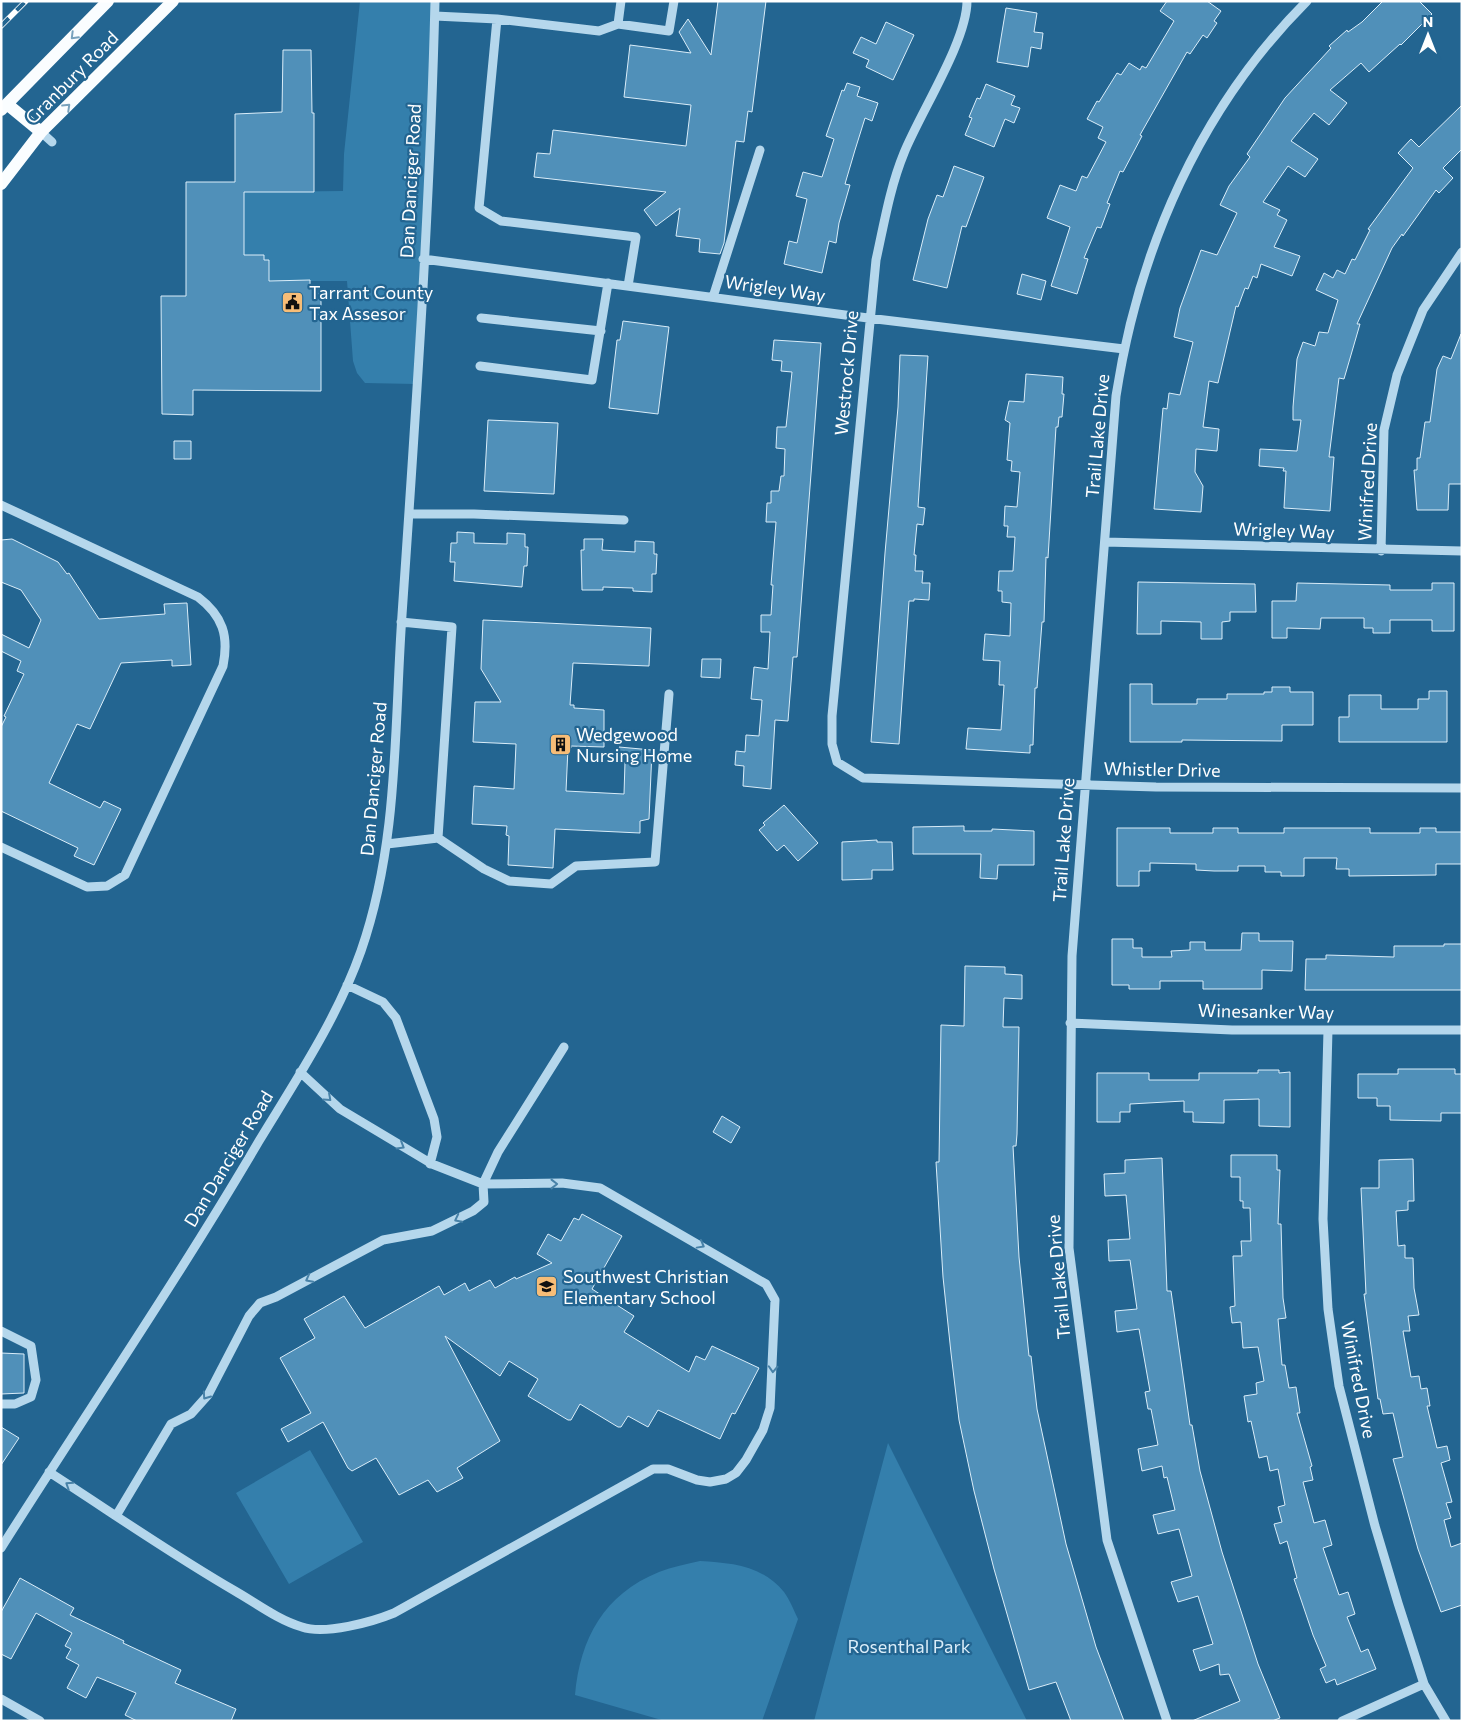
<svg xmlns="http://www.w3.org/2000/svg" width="1463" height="1722" font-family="Commissioner,sans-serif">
<rect width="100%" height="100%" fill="#236591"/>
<!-- green -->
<path fill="#347fac" d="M360,1h75l-19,383 -51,-1 -8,-10 -4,-12 -6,-80h-78v-21h-5v-5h-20v-63l99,-1 1,-37z
M888,1443l139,278h-213z
M310,1450l53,92 -74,42 -53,-91z
M700,1561c31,2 62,4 84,31 6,8 10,19 14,27l-36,102h-97l-90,-26c5,-56 29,-101 84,-123 13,-5 28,-8 41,-11z"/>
<!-- building -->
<path fill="#5090b9" stroke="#daedf9" d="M718,1h48l-14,111 -4,-1 -4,31 -8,-1 -12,102 -4,11 -21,-2 1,-13 -24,-3 4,-28 -24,18 -12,-16 22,-18 -132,-15 3,-24 13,1 3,-24 133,16 5,-41 -67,-8 6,-52 61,8 -12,-21 9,-13 23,36z
M1167,1h40l14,10 -7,10 3,2 -10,15 -4,-3 -13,19 -3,-2 -47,83 2,1 -19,36 -3,-1 -13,32 3,1 -9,24 -4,-1 -13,31 4,1 -11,35 -26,-8 19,-59 -23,-9 13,-33 16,6 6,-15 5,2 19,-36 -8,-4 5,-11 -16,-8 10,-18 2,1 18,-29 4,2 8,-12 11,7 2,-4 4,2 28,-47 -14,-10z
M1383,1h36l13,13 -31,31 -1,-1 -31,28 -8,-9 -31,27 17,13 -18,22 -15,-12 -23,28 27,18 -13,18 -17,-11 -25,36 17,8 -3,5 10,5 -13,27 26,9 -8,20 -31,-12 -4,14 -4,-2 -5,13 -3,-1 -7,19 -2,-1 -18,77 -9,-2 -6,46 16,2 -2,22 -21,-2 -1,23 8,14 -2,26 -47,-3 9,-101 4,1 2,-16 11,2 13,-53 -19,-5 6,-29 21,-58 16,5 20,-42 -17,-8 9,-19 21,-29 -3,-3 38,-56 46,-50 -2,-2 18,-16 1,2 14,-10z
M1006,8l31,5 -3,19 9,1 -2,16 -10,-2 -3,20 -31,-5z
M886,22l28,13 -21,45 -27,-13 3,-7 -16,-7 8,-16 15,7z
M283,50h28l1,63h2v79h-70v63h20v5h5v21l41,-1v9h11v102l-128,-1v25l-31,-1 -1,-118h25v-114h49v-68l47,-2z
M847,83l13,4 -3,9 21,7 -6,18 -7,-3 -10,32 -10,34 5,1 -11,38 -3,20 -7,-2 -7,32 -38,-9 5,-23 8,2 10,-44 -11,-3 7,-24 19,5 12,-38 -8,-3 16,-46 2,1z
M986,84l29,12 -4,9 9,3 -6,15 -9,-4 -11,28 -29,-12 7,-17 -3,-1 8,-19 3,1z
M1462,105v44l-19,19 10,10 -14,15 -3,-3 -33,46 -1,-2 -10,14 -35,76h3l-16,55 -5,-1 -10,79h5l-4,54 -46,-3 2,-37h-3l1,-3 -25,-2 1,-17 37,2 4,-31h-8v-13l4,-48 6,-17 12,4 4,-14 9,1 10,-33 -22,-10 8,-17 9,5 4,-8 8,4 7,-15 3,1 15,-30 -2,-1 45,-61 -15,-15 13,-14 8,8z
M954,166l30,11 -18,50 -4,-1 -15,62 -34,-8 15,-61 9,-24 6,2z
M1022,274l24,7 -5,19 -24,-6z
M623,321l46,6 -11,87 -49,-6 8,-68h3z
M1461,334l1,150h-13l-1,26h-31l-3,-40h3v-12h3l5,-36h5l7,-53 6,-13 8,3z
M774,340l47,3 -24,314h-4l-5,64 -13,-1 -4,69 -28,-3 1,-20 -9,-1 1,-14 9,1 1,-17 13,1 3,-36 -11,-1 3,-32 14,2 2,-37h-9v-17h10l2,-30h-2l5,-63h-10l1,-19h4v-12h8l2,-15h3l1,-27 -9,-1 1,-21h9l6,-55 -11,-1 1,-10 -10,-1z
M900,355l28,1 -10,151 7,1 -2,17 -6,-1 -3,31h2l-1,16h8l-1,12h8l-1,17 -15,-1v2h-5l-10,143 -28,-2 14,-189 13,-146z
M1026,374l37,3 -1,17h2l-2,23h-3l-1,10h-2l-8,131 -2,-1 -2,65h-2l-5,66h-2l-2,57h-3v8l-64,-4 2,-21 33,2 3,-45h-5l1,-24 -17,-1 2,-26 25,2 1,-33 -9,-1v-11h-4l1,-20h14l2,-34h-8l1,-11h-4l1,-20 12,1 3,-35 -9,-1 1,-10 -5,-1 3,-37 -5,-3 4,-19 15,1z
M488,420l70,3 -4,71 -70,-3z
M174,441h17v18h-17z
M457,532l17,1v10l33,1v-11l18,1v13h3l-1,19h-3l-2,21 -68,-6 1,-19h-5l1,-19h6z
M12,539l46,23 9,12 2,-1 30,46 66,-5 -1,-10 23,-1 4,62 -19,1v-6l-51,3 -31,66 -13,-5 -28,59 51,25 4,-7 17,8 -27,56 -20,-9 4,-8 -77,-37v-84l5,-10 -2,-1 20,-42 -7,-3 4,-10 -20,-10v-17l28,14 12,-28 -20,-30 -20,-8v-42z
M584,539h19l-1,11 33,2v-11l19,1v12h3l-1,20h-4v18l-19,-1v-3l-30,-1v3h-21l-1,-40h3z
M1138,582l117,2 1,28h-26v9l-8,1v17h-21v-17l-40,-1v13h-24z
M1297,583l93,2v5h42v-7h22v48h-22v-11h-42v13h-17v-5h-9v-10h-43l-1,11 -33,-1v10h-15v-37h24z
M483,620l168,8 -2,38 -76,-3 -3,42h4v3l30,2v37l-33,-1v2h-3l-2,43 58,3 1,-32h-6v-15l33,3 -3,69 -9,2v12l-85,-4 -2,39 -45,-3 1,-29 -3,-1 1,-9 -35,-2 2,-38 40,3 2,-45 -43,-2 2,-40h26l-20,-33z
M702,659h19l-1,19 -19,-1z
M1130,684h22v20h45v-5h30v-5h37v-2h8v-5h18v5h23v33h-31v16l-100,-1v2h-52z
M1429,691h18v51h-108v-25h10v-22h32v14h37v-10h11z
M784,805l34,38 -20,18 -14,-16 -7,6 -18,-21 6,-5 -2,-2z
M964,826v5h28v-2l42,2v34h-36l-1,14 -17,-1 1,-24h-68v-27z
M1117,828h53v5h43v-5h25v5h46v-5h86v5h50v-5h16v4h26v32h-26v11l-87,1v-7h-13l1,-11h-33v18h-23v-4h-16v-6h-27v5h-24l-18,-1v-6l-46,-1v8h-11v15h-22z
M877,840v2h15l1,28h-21v9l-30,1v-38z
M1242,933h17v8h34l-1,30 -30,-1v19h-59v-8h-43v8h-31v-4h-17v-46h21v9h9v9h30l-1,-6 19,-1v-8h15v8h36z
M1444,944h18v46h-157l1,-31h20v-4l68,2v-11h50z
M965,966l40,1v7l17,1v24l-18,-1 -1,29h16l-2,107 -1,12h-3l6,111 10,99h2l6,53 29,135 30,103 28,74h-53l-15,-39 -27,8 -35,-121 -20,-78 -15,-71 -8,-67 -8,-76 -7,-115h3l2,-137 23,1z
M1398,1069h57v5h7v39h-21v8l-51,-1v-14h-13v-8h-19v-24h40z
M1258,1070h21v3l11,-1v55l-31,-1v-27l-35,1v23l-31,-1v-10h-9v-11l-54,3v8h-10v10h-23v-49h52v7h50v-7h59z
M722,1116l18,11 -9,16 -18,-11z
M1231,1155h46v15h3l-2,54h3l2,74 3,20 -8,1 4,46h3l4,23 7,-1 4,26h-3l15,53 -2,1 3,13 -10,2 11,41 11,-3 7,25 -9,3 16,47 9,-3 7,22 -8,3 14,35 7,-3 8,20 -39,16 -2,-6 -9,4 -6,-14 6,-3 -13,-31 -19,-56 3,-1 -10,-37 -7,3 -6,-20 8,-2 -4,-15 7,-2 -7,-36 -8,2 -3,-15 -8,2 -8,-37 -3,1 -4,-26 13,-2 -1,-11 8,-2 -6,-34 -15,1 -2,-26 -9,1 -2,-16 5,-1 -2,-50h9l-1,-15h10l-1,-33h-7v-7h-3v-24h-9z
M1162,1158l5,133h4l19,134h2l8,46 22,81 36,112 22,54 -8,3h-80l48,-20 -11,-27 -9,1 -1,-11 -19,7 -7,-21 20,-6 -15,-48 -20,6 -7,-20 21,-6 -13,-47 -21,5 -5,-19 22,-5 -8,-33 -3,1 -2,-12 -20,5 -4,-22 20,-4 -7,-36h-3l-3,-17 5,-1 -11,-62 -22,3 -2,-21 22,-2 -7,-49 -21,1 -1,-21 22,-1 -4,-44 -21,1 -1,-22 21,-1v-13z
M1413,1159l1,42h-6v9l-12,1 2,35 7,-1v13h8l1,30 5,27 -11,1 2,15h-7l8,46 8,-1 2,13 6,-1 3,18h-3l10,42 10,-2 3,14 -9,3 11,39 -6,1 5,15 -7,2 7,27 11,-4v62l-21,7 -23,-63 -25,-90 10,-2 -10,-44 -10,1 -3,-15h-2l-14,-105h2l-5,-106h18v-28z
M582,1214l40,22 -30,53 42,27 -10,16 65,40 7,-16 9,4 7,-14 47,22 -24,46 -3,-1 -12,26 -62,-29 -10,17 -20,-11 -7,11h-3l-38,-23 -9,16h-3l-40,-24 10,-17 -29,-18 -9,15 -55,-40 55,105 -43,27 6,10 -26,14 -9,-12 -29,15 -23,-37 -24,13 -4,-3 -25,-46 -35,20 -7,-13 30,-16 -31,-55 35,-20 -11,-19 40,-23 21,32 74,-42 5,9 21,-12 4,8 21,-11 5,8 20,-11 1,2 36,-16 -15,-9 11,-20 13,7 13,-23 5,2z
M1,1353l23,1v39l-23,1z
M1,1427l18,11 -18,27z
M20,1578l54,30 -4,7 54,26 -1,2 58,27 -6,13 61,26 -5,12h-94l-12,-6 11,-22 -39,-16 -11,21 -19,-10 12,-23 -13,-7 5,-9 -6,-3 7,-13 -36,-20 -25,46 -10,-5v-42z"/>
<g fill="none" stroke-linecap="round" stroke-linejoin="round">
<!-- minor -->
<path stroke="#b5d7ec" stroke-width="9" d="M967,1c0,40 -47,112 -63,152 -14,34 -20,71 -28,107l-44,456v28l5,18 26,16 293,9 306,1
M435,16l62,3 102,12 19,-7 51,7 5,-30
M497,19l-18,189 22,13 135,16 -8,49
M618,24l3,-23
M41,132l11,10
M423,259l445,59 256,31
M713,297l47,-147
M481,318l120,13
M480,366l112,14 16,-97
M1,505l197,92c25,19 31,39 25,69l-98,209 -18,11 -20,1 -86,-40
M409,514h65l150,6
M1105,542l357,9
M1381,551l3,-121 13,-55 26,-65 39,-58
M438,838l46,31 25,12 42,3 25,-18 79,-4 14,-168
M387,844l51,-6 14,-211 -51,-5
M347,985l36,17 13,16 38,101 3,18 -7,27
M1070,1023l162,7h230
M1328,1030l-5,189 5,90 11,77 36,140 23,77 26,81 22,37
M1,1331l30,15 5,34 -5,17 -16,7h-14
M49,1472c62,40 122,82 186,119 21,12 43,29 67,36 23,8 70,-5 92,-14l259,-144h15l29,11 13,2 16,-3 10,-6 10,-13 17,-30 7,-22 5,-108 -9,-16 -166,-96 -38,-5 -79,1 -51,-20 -92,-55 -40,-37
M116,1516l55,-92 20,-10 17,-19 41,-79 11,-13 16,-6 107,-57 49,-9 41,-20 11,-9 -1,-18 15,-32 66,-105
M1,1548c86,-136 177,-269 258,-407 37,-61 78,-122 102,-190 38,-109 33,-223 41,-336 14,-205 28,-409 33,-614
M1,1699l39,22
M1167,1721l-60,-181 -38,-292 3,-292 44,-560c23,-148 84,-288 191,-395
M1342,1721l82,-37"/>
<!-- major -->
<path stroke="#fafdff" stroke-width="12" d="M7,104l34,28
M1,110l107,-109
M1,184l40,-52 132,-131"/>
<defs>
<path id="rail" d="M1,26l25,-25"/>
</defs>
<!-- rail casing -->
<use href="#rail" stroke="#fff" stroke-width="5.5"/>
<!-- rail -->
<use href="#rail" stroke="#236591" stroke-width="4" stroke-dasharray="11" stroke-linecap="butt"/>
</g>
<!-- one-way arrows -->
<defs><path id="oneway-chevron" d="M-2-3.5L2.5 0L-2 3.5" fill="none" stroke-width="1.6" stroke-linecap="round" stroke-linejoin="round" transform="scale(1.25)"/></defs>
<g stroke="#79a2bd">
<use href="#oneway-chevron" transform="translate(74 36) rotate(135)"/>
<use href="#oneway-chevron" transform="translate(67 107) rotate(-44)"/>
</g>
<g stroke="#4882a8">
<use href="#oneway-chevron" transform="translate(328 1098) rotate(42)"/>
<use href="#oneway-chevron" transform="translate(401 1146) rotate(31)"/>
<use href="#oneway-chevron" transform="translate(554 1184)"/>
<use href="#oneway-chevron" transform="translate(458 1219) rotate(153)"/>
<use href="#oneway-chevron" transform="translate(701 1245) rotate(29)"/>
<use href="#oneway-chevron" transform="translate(309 1279) rotate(152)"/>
<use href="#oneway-chevron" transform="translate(773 1369) rotate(93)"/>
<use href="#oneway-chevron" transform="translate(206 1396) rotate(125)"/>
<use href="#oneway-chevron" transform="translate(69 1485) rotate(-147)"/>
</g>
<!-- icons -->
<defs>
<symbol id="civic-square" viewBox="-11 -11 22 22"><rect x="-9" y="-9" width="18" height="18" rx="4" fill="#f7bd77" stroke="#236591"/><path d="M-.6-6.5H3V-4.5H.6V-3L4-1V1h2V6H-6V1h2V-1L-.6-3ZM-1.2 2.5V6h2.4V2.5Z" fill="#111"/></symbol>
<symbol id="building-square" viewBox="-11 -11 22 22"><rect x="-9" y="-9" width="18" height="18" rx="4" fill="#f7bd77" stroke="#236591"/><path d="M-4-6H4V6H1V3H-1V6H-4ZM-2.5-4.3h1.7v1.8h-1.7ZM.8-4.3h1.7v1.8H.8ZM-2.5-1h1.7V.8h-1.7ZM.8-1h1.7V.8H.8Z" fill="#111"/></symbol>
<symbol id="school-square" viewBox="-11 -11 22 22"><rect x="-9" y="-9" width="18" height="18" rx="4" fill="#f7bd77" stroke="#236591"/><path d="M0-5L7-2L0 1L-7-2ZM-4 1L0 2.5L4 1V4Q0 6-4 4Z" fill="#111"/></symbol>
</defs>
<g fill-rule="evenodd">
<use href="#civic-square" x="280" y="290" width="25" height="25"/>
<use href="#building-square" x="548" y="732" width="25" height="25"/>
<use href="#school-square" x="534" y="1274" width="25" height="25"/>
</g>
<g text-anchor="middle" stroke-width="4.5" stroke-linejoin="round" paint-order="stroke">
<!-- street labels -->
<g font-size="18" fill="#fff" stroke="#236591">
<text transform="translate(72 78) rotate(-45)" y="6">Granbury Road</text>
<text transform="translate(411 181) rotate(-87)" y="6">Dan Danciger Road</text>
<text transform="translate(775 289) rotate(8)" y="6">Wrigley Way</text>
<text transform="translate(847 373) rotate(-85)" y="6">Westrock Drive</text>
<text transform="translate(1098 436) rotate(-85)" y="6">Trail Lake Drive</text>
<text transform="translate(1368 482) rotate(-87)" y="6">Winifred Drive</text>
<text transform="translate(1284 531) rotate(2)" y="6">Wrigley Way</text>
<text transform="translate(1162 770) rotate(1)" y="6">Whistler Drive</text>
<text transform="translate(374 779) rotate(-85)" y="6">Dan Danciger Road</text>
<text transform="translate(1064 840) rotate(-86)" y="6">Trail Lake Drive</text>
<text transform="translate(1266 1012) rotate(1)" y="6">Winesanker Way</text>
<text transform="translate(229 1159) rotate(-59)" y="6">Dan Danciger Road</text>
<text transform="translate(1059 1277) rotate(-95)" y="6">Trail Lake Drive</text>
<text transform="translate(1358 1380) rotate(79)" y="6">Winifred Drive</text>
</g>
<!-- poi labels -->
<g font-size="18" fill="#fff" stroke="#236591" text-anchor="start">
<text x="309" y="299">Tarrant County<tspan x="309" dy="21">Tax Assesor</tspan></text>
<text x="576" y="741">Wedgewood<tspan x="576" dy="21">Nursing Home</tspan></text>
<text x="563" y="1283">Southwest Christian<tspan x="563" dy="21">Elementary School</tspan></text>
</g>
<!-- park labels -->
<g font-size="18" fill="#daedf9" stroke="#236591">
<text x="909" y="1653">Rosenthal Park</text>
</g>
</g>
<!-- border -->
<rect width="1463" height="1722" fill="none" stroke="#ffffff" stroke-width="5"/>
<!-- north arrow -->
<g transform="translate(1428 35)" stroke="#236591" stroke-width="4" paint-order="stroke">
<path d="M0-4L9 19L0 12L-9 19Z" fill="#ffffff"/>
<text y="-8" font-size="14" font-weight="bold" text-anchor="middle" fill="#ffffff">N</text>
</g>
</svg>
